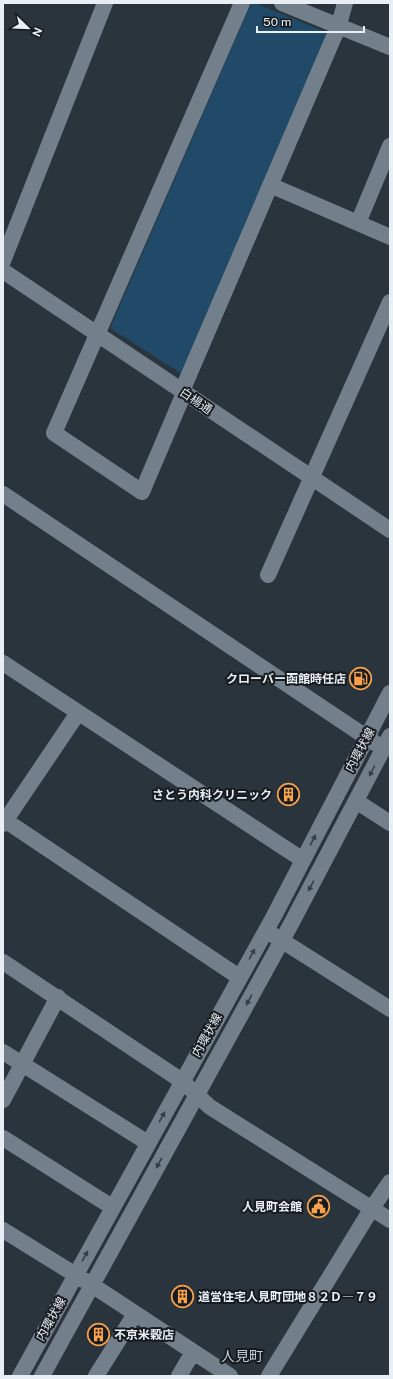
<svg xmlns="http://www.w3.org/2000/svg" width="393" height="1379" font-family="'Public Sans','Noto Sans JP',sans-serif">
<rect width="100%" height="100%" fill="#29343d"/>
<!-- green -->
<path fill="#214a69" d="M251,3h4l73,30 -146,341 -72,-46z"/>
<g fill="none" stroke-linecap="round" stroke-linejoin="round">
<!-- minor -->
<path stroke="#73808b" stroke-width="16" d="M282,3l108,44
M270,185l120,52
M358,223l32,-77
M3,261l102,-258
M3,271l387,259
M182,391l157,-366 6,-22
M184,393l-42,99 -88,-59 188,-430
M3,494l372,249
M268,575l122,-273
M3,663l300,197
M356,801l34,22
M3,819l236,158
M3,824l75,-111
M273,935l117,74
M3,962l179,119 28,26 180,113
M3,1052l145,91
M3,1100l55,-103
M3,1138l109,69
M3,1230l89,55 138,91
M20,1376l254,-460 116,-223
M42,1376l249,-452 99,-188
M96,1376l39,-62
M179,1376l14,-24
M269,1376l103,-168 18,-26"/>
</g>
<!-- one-way arrows -->
<defs><path id="oneway-solid" d="M-6-.8H1V-3.2L6.5 0L1 3.2V.8H-6Z"/></defs>
<g fill="#373e45">
<use href="#oneway-solid" transform="translate(372 771) rotate(118)"/>
<use href="#oneway-solid" transform="translate(313 840) rotate(-62)"/>
<use href="#oneway-solid" transform="translate(311 886) rotate(118)"/>
<use href="#oneway-solid" transform="translate(252 954) rotate(-61)"/>
<use href="#oneway-solid" transform="translate(249 1000) rotate(119)"/>
<use href="#oneway-solid" transform="translate(162 1117) rotate(-61)"/>
<use href="#oneway-solid" transform="translate(159 1163) rotate(119)"/>
<use href="#oneway-solid" transform="translate(85 1256) rotate(-61)"/>
</g>
<!-- icons -->
<defs>
<symbol id="fuel-ring" viewBox="-11 -11 22 22"><circle r="9.5" fill="#161b1f" stroke="#f8a14a" stroke-width="1.5"/><path d="M-5.5-6h7V0h2V4h1.3V-2.5L3-4.5l.8-.8L6-3V5H2.5V1h-1V6h-7ZM-4.2-4.7v3.2H.2V-4.7Z" fill="#f8a14a"/></symbol>
<symbol id="building-ring" viewBox="-11 -11 22 22"><circle r="9.5" fill="#161b1f" stroke="#f8a14a" stroke-width="1.5"/><path d="M-4-6H4V6H1V3H-1V6H-4ZM-2.5-4.3h1.7v1.8h-1.7ZM.8-4.3h1.7v1.8H.8ZM-2.5-1h1.7V.8h-1.7ZM.8-1h1.7V.8H.8Z" fill="#f8a14a"/></symbol>
<symbol id="civic-ring" viewBox="-11 -11 22 22"><circle r="9.5" fill="#161b1f" stroke="#f8a14a" stroke-width="1.5"/><path d="M-.6-6.5H3V-4.5H.6V-3L4-1V1h2V6H-6V1h2V-1L-.6-3ZM-1.2 2.5V6h2.4V2.5Z" fill="#f8a14a"/></symbol>
</defs>
<g fill-rule="evenodd">
<use href="#fuel-ring" x="348" y="666" width="25" height="25"/>
<use href="#building-ring" x="276" y="782" width="25" height="25"/>
<use href="#civic-ring" x="306" y="1194" width="25" height="25"/>
<use href="#building-ring" x="170" y="1284" width="25" height="25"/>
<use href="#building-ring" x="86" y="1322" width="25" height="25"/>
</g>
<g text-anchor="middle" stroke-width="4" stroke-linejoin="round" paint-order="stroke">
<!-- street labels -->
<g font-size="12" fill="#e8f0f6" stroke="#161b1f">
<text transform="translate(196 401) rotate(34)" y="4">白楊通</text>
<text transform="translate(360 750) rotate(-62)" y="4">内環状線</text>
<text transform="translate(207 1035) rotate(-61)" y="4">内環状線</text>
<text transform="translate(51 1319) rotate(-61)" y="4">内環状線</text>
</g>
<!-- poi labels -->
<g font-size="12" font-weight="bold" fill="#e8f0f6" stroke="#161b1f" text-anchor="end">
<text x="346" y="683">クローバー函館時任店</text>
<text x="272" y="799">さとう内科クリニック</text>
<text x="302" y="1211">人見町会館</text>
<text x="198" y="1301" text-anchor="start">道営住宅人見町団地８２Ｄ―７９</text>
<text x="114" y="1339" text-anchor="start">不京米穀店</text>
</g>
<!-- quarter labels -->
<g font-size="14" fill="#bfcdd9" stroke="#161b1f">
<text x="242" y="1361">人見町</text>
</g>
</g>
<!-- border -->
<rect width="393" height="1379" fill="none" stroke="#e8f0f6" stroke-width="8"/>
<!-- north arrow -->
<g transform="translate(28 28) rotate(113)" stroke="#161b1f" stroke-width="3" paint-order="stroke">
<path d="M0-3L7 15L0 10L-7 15Z" fill="#e8f0f6"/>
<text y="-6" font-size="11" font-weight="bold" text-anchor="middle" fill="#e8f0f6">N</text>
</g>
<!-- scale -->
<path d="M257 26v6h107v-6" fill="none" stroke="#e8f0f6" stroke-width="2"/>
<text x="263" y="26" font-size="12" fill="#e8f0f6" stroke="#161b1f" stroke-width="3" paint-order="stroke">50 m</text>
</svg>
